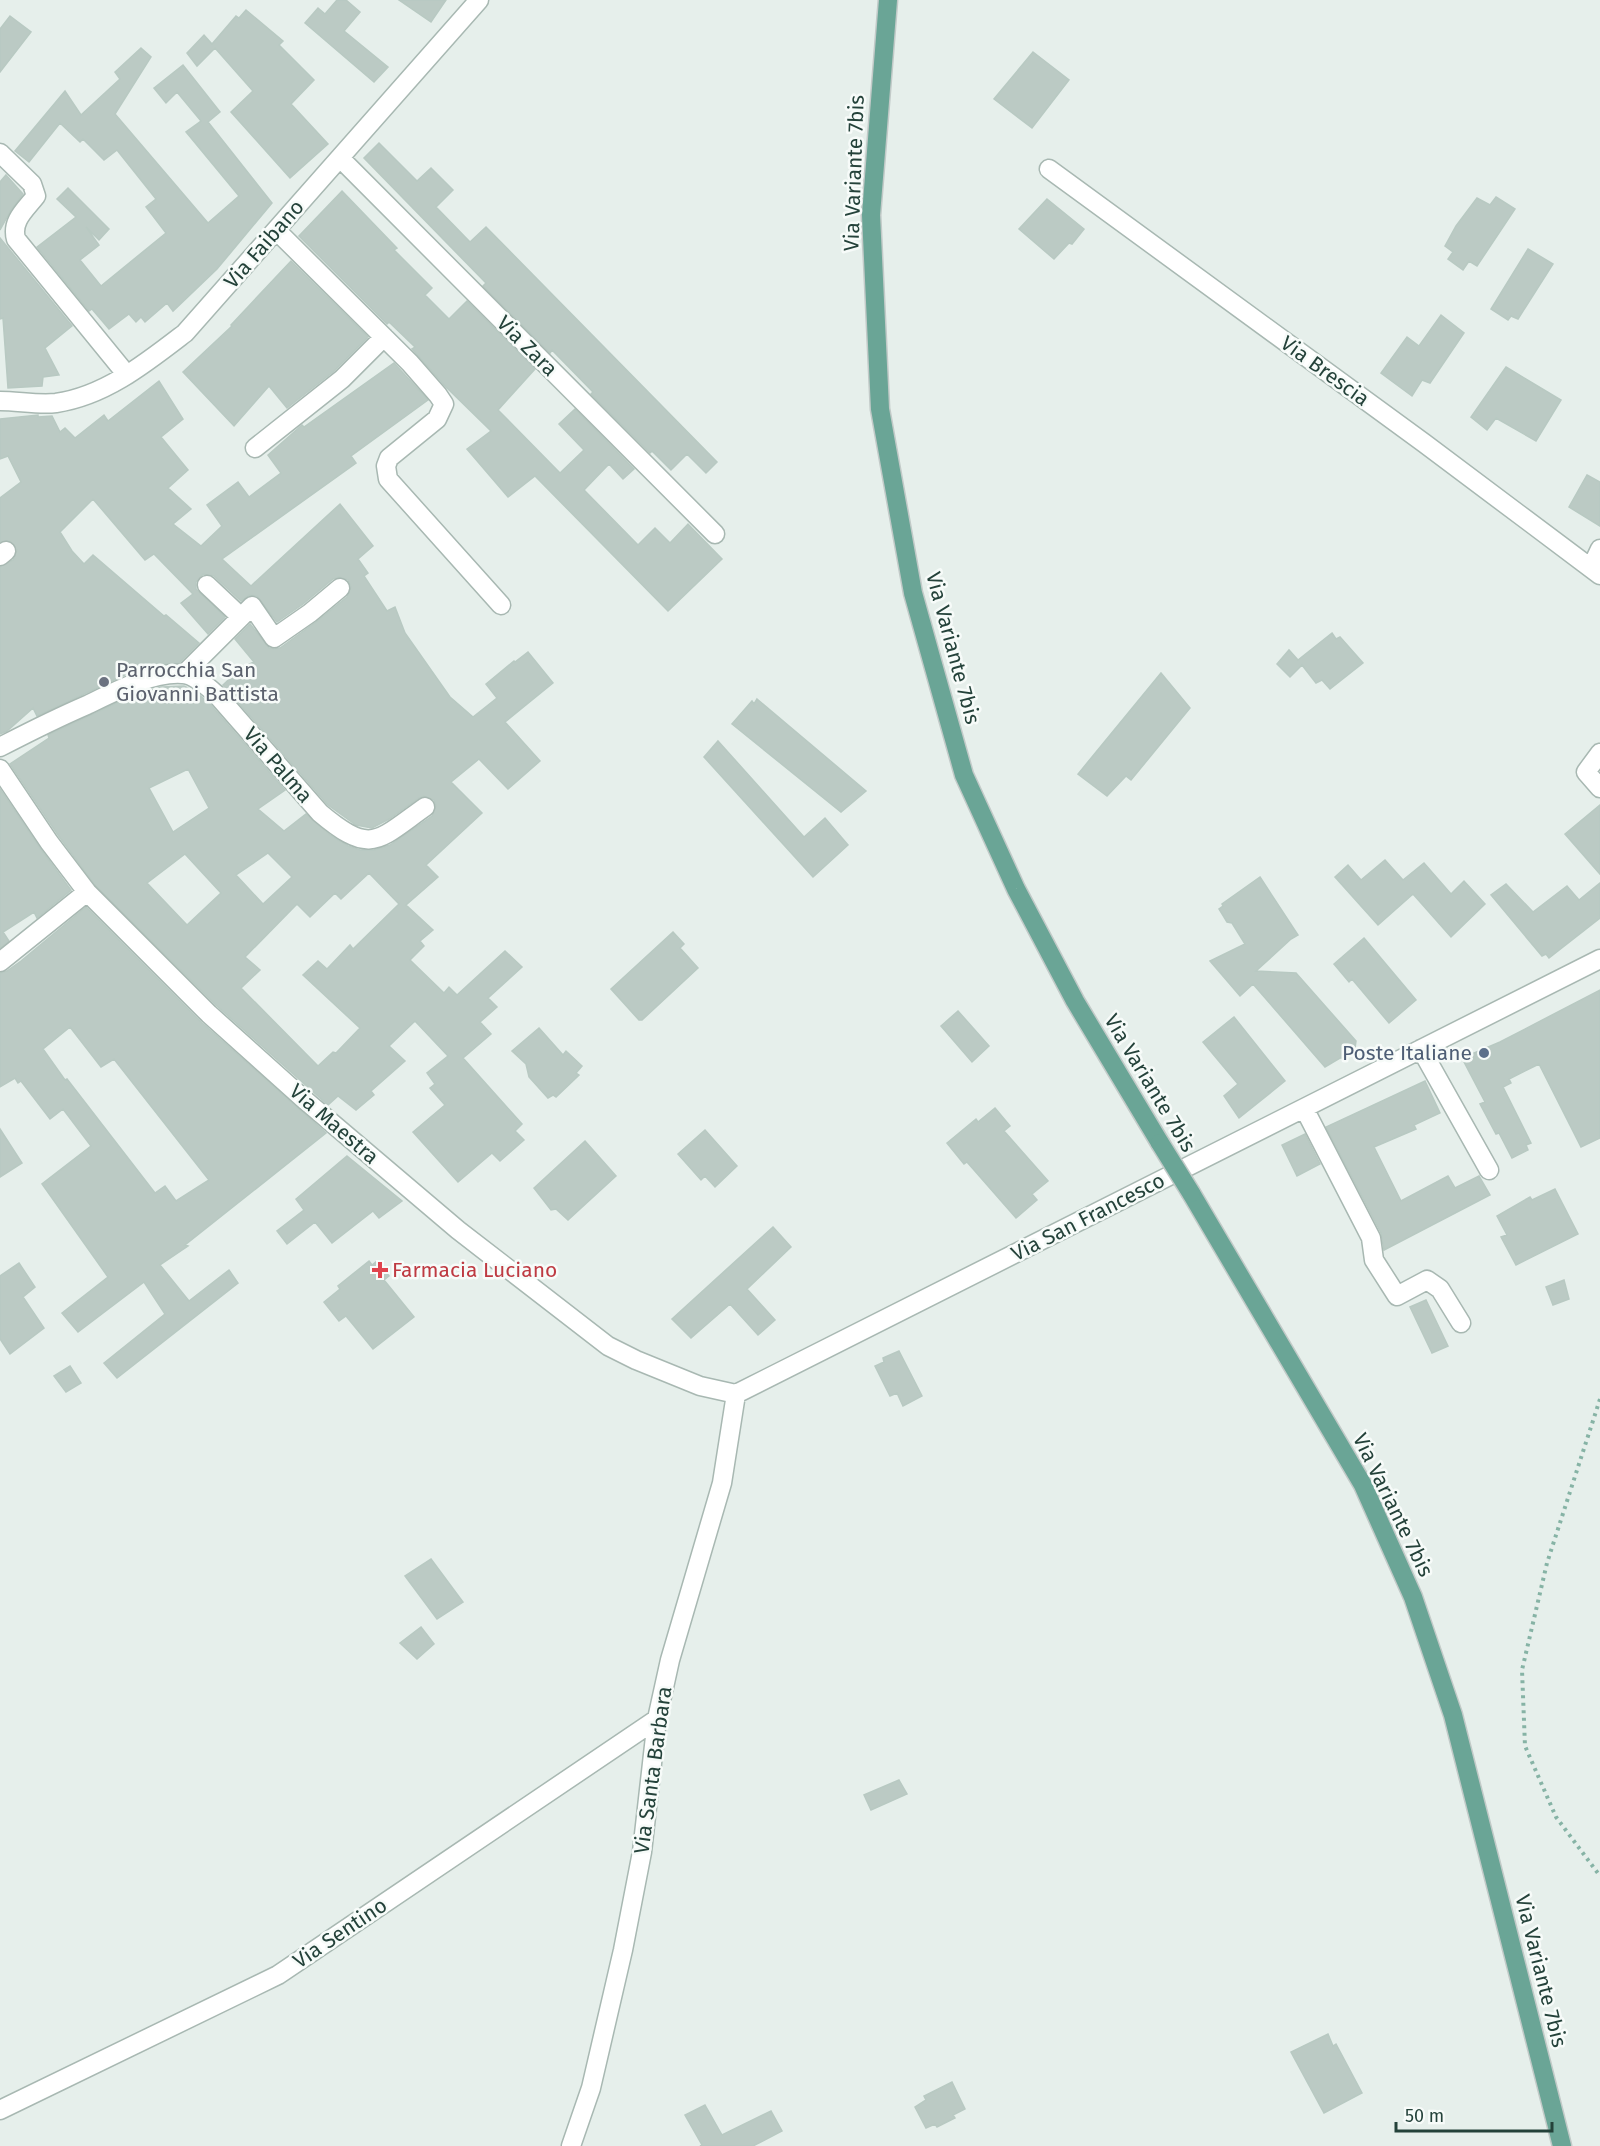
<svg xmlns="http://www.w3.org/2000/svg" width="1600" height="2146" font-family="'Fira Sans',sans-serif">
<rect width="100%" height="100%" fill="#e6efeb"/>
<!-- building -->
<path fill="#bbcac4" stroke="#b8c9c2" stroke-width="1.5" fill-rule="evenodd" d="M337,0h9l14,12 -16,19 44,36 -14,15 -69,-59 13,-15 7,6z
M399,0h47l-15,22z
M246,10l37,31 -4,4 35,35 -23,24 37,40 -38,34 -59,-66 22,-21 -38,-43 -18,18 -10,-13 17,-18 8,9 24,-28 3,2z
M10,16l21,16 -31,40v-43z
M141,48l10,9 -36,57 93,109 31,-27 -53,-64 15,-11 -24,-29 -11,11 -12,-15 29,-23 37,47 -12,10 64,81 -55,66 -44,42 -6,-8 -22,19 -4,-5 -5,5 -7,-8 -20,15 -17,-20 -3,2 -52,-64 39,-30 -19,-18 11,-11 41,41 -10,11 -13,-13 13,18 -19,15 21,26 65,-53 -20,-26 10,-8 -39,-49 -13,10 -21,-21 -3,3 -20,-19 -31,39 -14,-11 50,-60 16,24 39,-36 -5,-7z
M1033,52l36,28 -37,48 -38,-29z
M379,143l38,38 14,-13 22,22 -17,17 34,35 16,-15 231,235 -11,11 -19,-19 -16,16 -19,-19 -2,2 -59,-59 2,-2 -41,-42 -2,3 -67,-67 3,-3 -122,-125z
M6,175l17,19 -12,16 -11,20v-48z
M342,191l55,57 -3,2 38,38 -7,7 24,24 18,-18 68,68 -37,41 62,63 24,-23 -25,-26 16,-15 59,60 -11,10 -14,-15 -25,26 54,55 17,-17 15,15 18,-19 34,35 -54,52 -133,-135 -27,21 -41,-48 24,-18 -45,-44 -34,-38 3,-2 -26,-25 -2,2 -88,-88z
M1496,197l19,12 -38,57 -8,-5 -6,9 -15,-11 5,-7 -8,-6 11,-20 21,-28 13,7z
M1047,199l37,30 -12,15 -3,-1 -15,16 -35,-30z
M0,238l72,88 -27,22 14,27 -16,2 -1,9 -34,2 -5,-70 -3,1z
M1528,249l25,15 -35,55 -7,-3 -3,4 -17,-11z
M291,261l77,76 -34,34 -47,37 -18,-22 -35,40 -51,-54 49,-46 -1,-1z
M1441,315l23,18 -34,50 -8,-3 -10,16 -31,-23 26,-36 12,9z
M394,363l34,37 -77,56 5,7 -134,96 29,27 89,-82 33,42 -15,13 10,14 -4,3 23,35 8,-4 10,26 45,64 23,20 24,-19 -11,-14 28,-23 1,1 13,-10 25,31 -48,39 35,39 -32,28 -29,-30 -28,23 31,31 -56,52 12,12 -32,28 27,25 -13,11 4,5 -14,14 34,33 5,-6 8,8 48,-44 17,16 -34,31 9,9 -17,15 11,12 -28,24 59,66 -7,7 9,9 -24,21 -8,-8 -34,29 -45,-50 32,-27 -15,-17 5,-4 -8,-11 21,-17 -33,-35 -26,25 16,15 -34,30 3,4 -18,15 -18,-14 -10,9 -111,-99 -122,-121 -37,-50 -48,-71 39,-26 -1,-3 77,-36 36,-12 23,-1 10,5 15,12 76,87 -27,19 26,22 22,-17 24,21 18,11 12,4h14l16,-5 42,-29 4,-10 -2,-6 -10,-4 -5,2 -30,21 -17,9 -16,-3 -28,-20 -105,-120 18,-17 13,-6 -19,-23 15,-15 19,24 5,1 6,-1 36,-26 31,-25 4,-10 -3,-7 -9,-3 -6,2 -30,25 -26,18 -20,-26 -8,-1 -8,6 -27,-25 -11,-2 -7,8v7l29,28 -17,17 -27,-31 12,-9 -39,-40 -9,6 -52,-61 -33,33 12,19 12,13 9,-9 71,61 2,-1 33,28 -20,20 -23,2 -27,8 -92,43 -4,-8 -26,23 -7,3v-167l13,-7 4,-10 -7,-9 -10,1v-44l21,-16 -13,-26 -8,3v-40l38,-4v2l14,-1 8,16 5,-4 10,10 29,-23 4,6 51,-40 24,38 -22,18 27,33 -20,18 23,21 -18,15 28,22 21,-20 -15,-21 31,-23 11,15 32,-24 -13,-18 34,-30 2,2zM188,769l21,39 -36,24 -24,-44zM268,853l24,24 -29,27 -27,-29zM185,854l36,39 -34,32 -40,-42zM369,873l30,31 -46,45 -3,-4 -23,24 -9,-8 -15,14 57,53 -24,25 -3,-1 -15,14 -77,-78 19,-18 -15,-13 52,-53 13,13 25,-24 6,6z
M1506,367l55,33 -25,41 -40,-23 -9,12 -16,-13z
M1587,475l13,7v44l-31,-19z
M1332,633l4,6 4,-2 23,26 -33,26 -8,-9 -6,3 -14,-18 -12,12 -13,-13 12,-14 9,10z
M1161,673l29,35 -59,72 -5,-4 -19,20 -29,-22z
M757,699l109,92 -25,21 -109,-88 20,-23 2,3z
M718,741l86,96 21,-19 23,27 -35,32 -109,-120z
M0,789l40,59 31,42 -34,28 -3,-6 -31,20 6,9 -9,7z
M1600,805v69l-35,-40z
M1385,860l18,20 21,-17 27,31 13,-13 21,23 -34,33 -38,-43 -35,31 -43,-48 13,-12 13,15z
M1260,877l38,58 -7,4 -35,32 40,2 60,68 -1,7 -12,10h-3l-15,9 -72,-83 -13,12 -30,-35 35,-17 -13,-21 -5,-1 -8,-13 4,-3 -1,-2z
M1600,883v35l-51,40 -3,-4 -4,2 -51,-61 15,-11 27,28 34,-26 12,14z
M86,907l115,115 125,111 -141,112 3,1 -28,19 29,36 40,-31 9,13 -121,95 -13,-15 61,-49 -21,-32 -66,50 -16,-19 46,-36 -66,-93 49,-38 -28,-37 -13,10 -29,-38 -3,2 -3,-5 -15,9v-114l7,-2 14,-10zM70,1027l31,40 13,-8 95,121 -33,21 -11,-15 -10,7 -88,-114 -2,1 -22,-31z
M673,932l11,12 -4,4 18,20 -56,52h-3l-28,-31z
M1364,938l52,62 -27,23 -37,-44 -3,3 -15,-18z
M1600,990v148l-19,9 -42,-83 -30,15 2,4 -8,4 28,56 -5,2 2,5 -16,8 -13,-25 -3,1 -16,-30 5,-2 -23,-44 38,-16z
M958,1011l31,35 -17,16 -31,-36z
M1234,1017l51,64 -46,37 -15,-22 14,-12 -35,-42z
M539,1028l24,27 3,-4 16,15 -6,7 3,2 -23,22 -3,-2 -5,3 -19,-21 -3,-13 -14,-13z
M1425,1081l15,32 -26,12 2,4 -42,18 27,54 47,-25 7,12 24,-12 11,19 -106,55 -3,-17 -55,-106z
M995,1108l15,18 -6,5 44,50 -16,13 5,6 -21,18 -49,-56 -3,2 -17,-21 29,-24 2,3z
M0,1129l22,34 -22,14z
M705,1130l32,36 -22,21 -10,-11 -4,4 -23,-26z
M1305,1134l15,30 -23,12 -15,-31z
M585,1141l31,35 -48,44 -12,-11 -5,1 -17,-22z
M347,1156l55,45 -23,17 -6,-7 -41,32 -17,-21 -28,22 -10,-13 27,-21 -8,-11z
M1555,1189l23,45 -62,31 -15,-28 6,-2 -10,-19 33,-19 2,3z
M773,1227l18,20 -44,42 28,31 -17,15 -28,-31 -39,34 -19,-19z
M369,1261l3,4 5,-4 12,15 -5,4 30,37 -41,32 -27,-33 -7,5 -15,-19 16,-13 -2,-3z
M19,1263l16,24 -12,10 21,31 -34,26 -10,-15v-63z
M1564,1280l5,19 -16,6 -7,-18z
M1426,1300l22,46 -16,7 -22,-46z
M899,1351l23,45 -19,10 -6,-13 -7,3 -15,-30 9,-4 -1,-4z
M70,1366l11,17 -15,9 -12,-16z
M431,1559l32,43 -26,17 -32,-43z
M421,1627l13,17 -17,15 -17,-16z
M899,1780l8,14 -36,16 -7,-15z
M1328,2034l5,12 3,-2 26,49 -38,20 -33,-61z
M952,2082l13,27 -12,6 2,3 -18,9 -2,-3 -9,4 -11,-21 11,-7 -2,-4z
M705,2105l17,30 49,-24 11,20 -29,15h-53l2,-1 -17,-30z"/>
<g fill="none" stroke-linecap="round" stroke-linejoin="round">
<defs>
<path id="minor" d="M0,153l32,31 4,12c-11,14 -25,25 -20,43l111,136
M340,158l375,376
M1049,169l375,274 176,132
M276,230l134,133 28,32 6,9 -7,15 -48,39 -3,8 2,13 113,126
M0,401c18,0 38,4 56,2 49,-7 90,-40 129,-70l294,-333
M255,448l87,-69 42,-42
M0,556l6,-5
M1591,568l9,-19
M207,585l34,32
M185,673l67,-67 22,32 36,-25 30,-25
M0,747c29,-15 57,-29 87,-42 27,-13 65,-33 95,-31 12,0 26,13 35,21l103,118c51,43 57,28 105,-6
M1600,753l-14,19 14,16
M0,769l49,73 38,50 122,122 97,87 152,129 150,116 28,14 64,26 36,8
M0,962l87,-70
M1421,1049l68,121
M1304,1108l67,130 3,22 23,36 30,-16 13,9 21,34
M736,1394l864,-435
M0,2110l278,-135 379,-256
M571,2146l20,-58 32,-138 19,-98 15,-133 13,-59 52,-177 14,-89"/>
<path id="major" d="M888,0l-17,215 9,194 33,184 51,182 52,114 59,112 85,142
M1191,1193l172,292 50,112 40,118 109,431"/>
</defs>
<!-- minor casing -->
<use href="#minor" stroke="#a8b8b2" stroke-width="21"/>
<!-- major casing -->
<use href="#major" stroke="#c2cac8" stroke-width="21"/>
<!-- path -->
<path stroke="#86b3a5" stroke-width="4" stroke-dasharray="3 4.5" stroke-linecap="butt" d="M1600,1399l-53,164 -25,107 3,76 31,71 44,59"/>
<!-- minor -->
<use href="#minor" stroke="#fff" stroke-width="18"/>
<!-- major -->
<use href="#major" stroke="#6aa596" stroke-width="18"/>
<defs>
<path id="major-bridge" d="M1160,1143l31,50"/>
</defs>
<!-- major-bridge casing -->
<use href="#major-bridge" stroke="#c2cac8" stroke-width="21" stroke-linecap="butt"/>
<!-- major-bridge -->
<use href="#major-bridge" stroke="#6aa596" stroke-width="18"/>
</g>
<!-- markers -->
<circle fill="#6b7280" stroke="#f7fbf9" stroke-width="2" cx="104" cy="682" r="6"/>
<circle fill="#5c6f8a" stroke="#f7fbf9" stroke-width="2" cx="1484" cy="1053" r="6"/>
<path fill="#e0444e" stroke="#f7fbf9" stroke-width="2" d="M377 1261h6v6h6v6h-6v6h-6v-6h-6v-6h6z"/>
<g text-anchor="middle" stroke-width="5" stroke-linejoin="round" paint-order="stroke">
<!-- street labels -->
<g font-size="21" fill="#24423a" stroke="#f7fbf9">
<text transform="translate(854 173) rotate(-88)" y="7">Via Variante 7bis</text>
<text transform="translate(264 244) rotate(-49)" y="7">Via Faibano</text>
<text transform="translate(527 346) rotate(45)" y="7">Via Zara</text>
<text transform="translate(1325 371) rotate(36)" y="7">Via Brescia</text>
<text transform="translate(953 648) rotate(75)" y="7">Via Variante 7bis</text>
<text transform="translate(278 765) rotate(49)" y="7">Via Palma</text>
<text transform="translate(1150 1083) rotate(59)" y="7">Via Variante 7bis</text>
<text transform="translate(334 1124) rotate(41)" y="7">Via Maestra</text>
<text transform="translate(1088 1217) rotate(-27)" y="7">Via San Francesco</text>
<text transform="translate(1393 1505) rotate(64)" y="7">Via Variante 7bis</text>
<text transform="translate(653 1770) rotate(-82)" y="7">Via Santa Barbara</text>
<text transform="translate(340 1933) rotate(-34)" y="7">Via Sentino</text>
<text transform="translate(1541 1971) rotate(76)" y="7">Via Variante 7bis</text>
</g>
<!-- worship labels -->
<g font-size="21" fill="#5b616d" stroke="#f7fbf9" text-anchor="start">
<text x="116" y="677">Parrocchia San<tspan x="116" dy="24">Giovanni Battista</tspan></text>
</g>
<!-- service labels -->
<g font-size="21" fill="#4e5e75" stroke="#f7fbf9" text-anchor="end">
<text x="1472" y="1060">Poste Italiane</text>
</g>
<!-- health labels -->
<g font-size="21" fill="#be3a42" stroke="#f7fbf9" text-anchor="start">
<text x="392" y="1277">Farmacia Luciano</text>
</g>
</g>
<!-- scale -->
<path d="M1396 2122v9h156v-9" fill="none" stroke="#24423a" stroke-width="3"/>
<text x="1405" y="2122" font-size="18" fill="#24423a" stroke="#f7fbf9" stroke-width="4.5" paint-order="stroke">50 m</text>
</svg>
